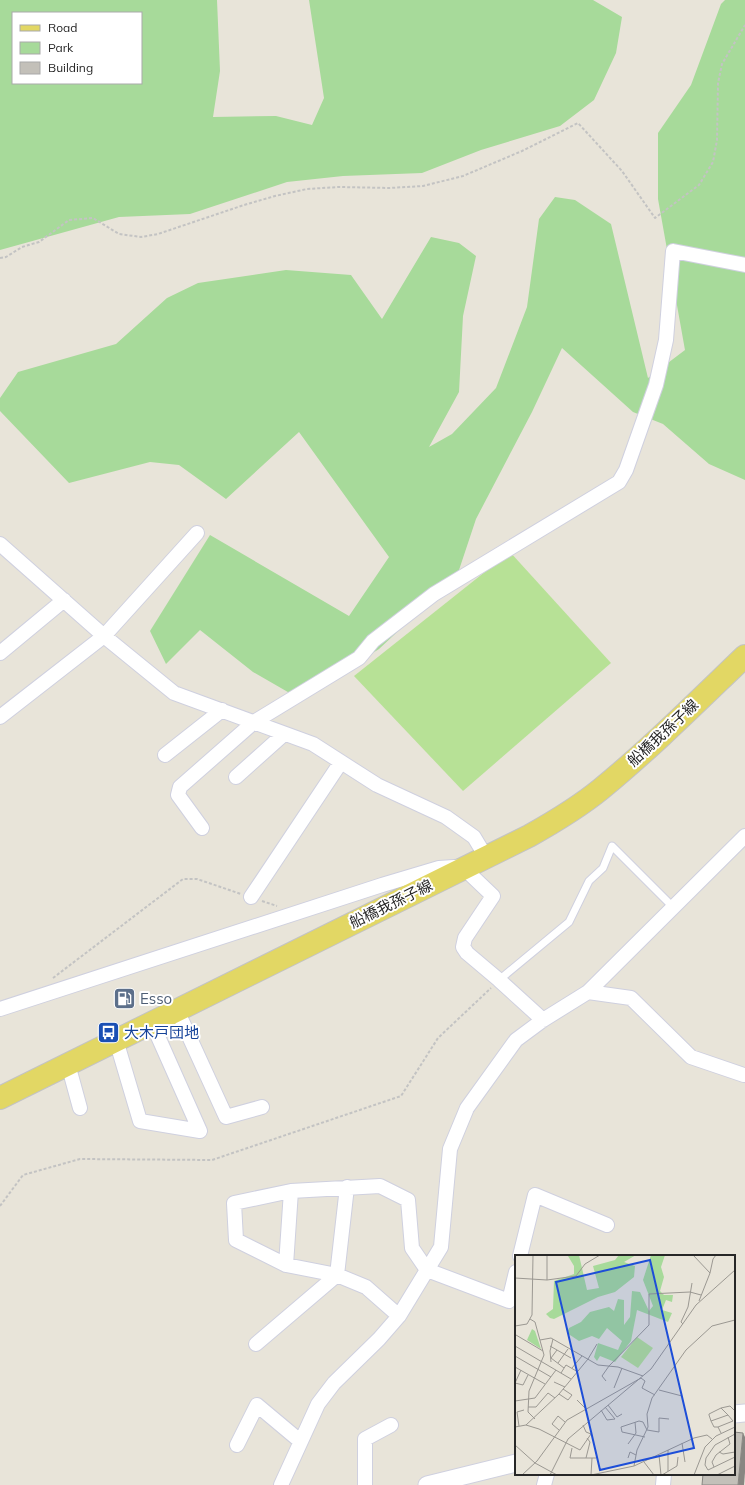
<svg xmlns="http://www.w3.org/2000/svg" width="745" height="1485" font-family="Mulish,'Noto Sans JP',sans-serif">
<rect width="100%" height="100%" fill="#e8e4d9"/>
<!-- green -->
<path fill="#a7da9a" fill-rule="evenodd" d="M0,0h217l3,71 -7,46 63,-1 36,9 12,-27 -15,-98h284l29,17 -6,36 -22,47 -34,26 -79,24 -59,23 -79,3 -56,6 -97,32 -71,3 -119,33zM13,13h128v70h-128z
M725,0h20v480l-36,-16 -46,-40 -30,-12 -71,-64 -30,64 -56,107 -19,57 -78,73 -79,50 -47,-27 -53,-42 -34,34 -16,-33 60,-96 139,81 40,-59 -90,-125 -73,67 -47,-34 -29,-3 -81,21 -69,-72v-13l18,-26 98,-28 51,-46 31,-15 88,-13 65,5 31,44 49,-82 28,6 17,13 -13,60 -4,76 -30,55 23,-13 44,-46 31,-81 12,-88 16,-22 20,3 36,24 37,154 37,-28 -27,-151v-66l33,-48 30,-81z"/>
<!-- pitch -->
<path fill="#b7e196" d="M510,552l101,111 -148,128 -109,-115z"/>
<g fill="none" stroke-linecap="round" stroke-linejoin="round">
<defs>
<path id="service" d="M499,980l70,-58 20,-41 14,-13 9,-22 61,61"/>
<path id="minor" d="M0,544l104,92 70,57 139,51 64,41 69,32 28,20 12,20
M0,653l64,-53
M0,717l104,-81 93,-103
M165,755l57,-45
M236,777l48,-43
M202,828l-24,-33 2,-8 74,-65 105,-64 14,-17 61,-47 185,-112 7,-12 30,-85 10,-45 7,-89 72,14
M251,897l90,-135
M588,992l43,6 60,59 53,18
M0,1009l382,-124 57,-17 30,-2 2,9 22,21 -28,42 -2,9 4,6 32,27 44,40
M177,1010l49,107 36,-10
M116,1040l24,81 60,10 -48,-108
M68,1064l12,44
M520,1256l15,-61 72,30
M286,1265l5,-74
M399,1316l-33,-29 -29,-12 -51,-10 -50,-25 -2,-37 57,-12 89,-5 28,14 4,48 15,22 82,31 7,-29
M256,1344l81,-69 10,-88
M237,1445l20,-40 43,36
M281,1485l37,-81 16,-21 45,-44 20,-23 42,-69 9,-98 17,-41 49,-68 27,-20 45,-28 157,-156
M365,1485v-46l26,-14
M544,1485l3,-11
M663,1485l1,-11"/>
<path id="tertiary" d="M734,1414l11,-1
M427,1485l89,-22"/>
<path id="primary" d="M0,1098l529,-262c25,-14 50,-29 72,-47 50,-41 97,-88 144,-133"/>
</defs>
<!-- service casing -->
<use href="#service" stroke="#cfd0df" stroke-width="9"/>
<!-- minor casing -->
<use href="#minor" stroke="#cfd0df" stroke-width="16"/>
<!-- tertiary casing -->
<use href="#tertiary" stroke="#cfd0df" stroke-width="19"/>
<!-- primary casing -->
<use href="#primary" stroke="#c3c3c3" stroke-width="24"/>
<!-- path -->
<path stroke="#c3c3c3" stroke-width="2" stroke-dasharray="3 2" stroke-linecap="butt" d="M0,258l6,-1 16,-10 17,-5 30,-22 24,-2 26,16 22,3 17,-3 86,-29 31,-9 32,-7 32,-2 50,1 34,-2 40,-10 59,-25 56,-28 44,48 33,47 44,-33 14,-23 4,-22 1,-57 4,-19 23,-39
M262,901l15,5
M53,978l130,-99h14l44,15
M0,1206l23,-31 57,-16 132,1 189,-64 37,-58 53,-50"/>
<!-- service -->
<use href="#service" stroke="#fff" stroke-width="7"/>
<!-- minor -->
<use href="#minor" stroke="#fff" stroke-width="14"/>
<!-- tertiary -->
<use href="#tertiary" stroke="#fff" stroke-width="17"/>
<!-- primary -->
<use href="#primary" stroke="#e2d764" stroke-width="22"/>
</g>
<!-- shaded-wall -->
<path fill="#888682" d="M743,1433l2,4v35l-1,13h-6z"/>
<!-- building -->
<path fill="#c3c0b9" stroke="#888682" d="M734,1432l9,1 -5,52h-36l1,-11h31z"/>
<!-- icons -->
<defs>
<symbol id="fuel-square" viewBox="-11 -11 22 22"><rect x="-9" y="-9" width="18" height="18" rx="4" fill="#5c6f8a" stroke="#fff"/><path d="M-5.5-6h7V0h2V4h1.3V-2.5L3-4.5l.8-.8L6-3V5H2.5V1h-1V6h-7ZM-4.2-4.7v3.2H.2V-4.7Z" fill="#fff"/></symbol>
<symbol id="bus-square" viewBox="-11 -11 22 22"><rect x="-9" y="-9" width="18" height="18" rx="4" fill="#1a4fb4" stroke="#fff"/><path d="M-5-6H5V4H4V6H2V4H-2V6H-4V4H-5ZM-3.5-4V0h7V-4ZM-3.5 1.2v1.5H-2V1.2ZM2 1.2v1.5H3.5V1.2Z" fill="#fff"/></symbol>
</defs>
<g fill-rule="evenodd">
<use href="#fuel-square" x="112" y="986" width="25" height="25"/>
<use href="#bus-square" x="96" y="1020" width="25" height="25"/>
</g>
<g text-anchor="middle" stroke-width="4" stroke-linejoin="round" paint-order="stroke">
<!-- street labels -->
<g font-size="15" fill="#272727" stroke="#fff">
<text transform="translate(663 733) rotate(-43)" y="5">船橋我孫子線</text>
<text transform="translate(391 904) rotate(-26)" y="5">船橋我孫子線</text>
</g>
<!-- service labels -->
<g font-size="15" fill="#4e5e75" stroke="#fff" text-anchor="start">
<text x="140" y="1004">Esso</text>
</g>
<!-- transit labels -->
<g font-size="15" fill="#164399" stroke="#fff" text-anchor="start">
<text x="124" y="1038">大木戸団地</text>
</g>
</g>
<!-- overview -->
<g transform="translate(515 1255)">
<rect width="220" height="220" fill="#e8e4d9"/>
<path d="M46,0h18l8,35 12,-2 -6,-22 22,-6 4,-5h17l-12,7 11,4 -1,11 -19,15 -17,5 -44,22 -4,-1 -4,-4 7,-5 1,-28 20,-7v-8l-6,-10zM136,0h14l-4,12 3,10 -4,14 4,4h9l-1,7 -6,-2 -4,10 10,3 -4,9 -31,-12 -6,31 -16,21 -15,-6 -3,5 -3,-4 4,-14 20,7 4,-9 -15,-13 -8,11 -7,-3 -13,5 -12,-8 2,-5 12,-6 9,-10 19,-5 5,4 4,-12 6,1v25l6,-8 2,-26 8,1 9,19 4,-5 -10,-26zM17,74l3,2 6,18 -14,-9z" fill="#a7da9a"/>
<path d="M122,82l16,11 -15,20 -17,-11z" fill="#b7e196"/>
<path fill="none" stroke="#9b9892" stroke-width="1" d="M32,0v25M178,0l17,18 -11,28M195,18l3,-14 3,-4M0,23l32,2 29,-4 9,-12 15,-9M15,64l5,3 9,33 -15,36 -1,21 7,7M168,69l-2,-2 7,-15 4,-24M0,71l12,-2 5,-9 1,-60M1,80l27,16M25,85l11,-2 47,27 20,2 25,9M0,91l56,33M35,91l21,12M42,95l-6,8 13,10M0,101l36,21M36,107l-1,-11 3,-12M43,108l10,-14M0,112l30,17M57,113l10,-12M46,118l5,-8 12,7M91,126l-4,-5 7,-10 40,-41v-31l41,-2 11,3M39,127l11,5M0,128l8,2 5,-10M0,128l6,-13M99,133l8,-20M144,135l23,6M44,139l9,6 4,-5 -9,-6M62,145l9,9M0,146l20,-3 21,-28M93,150l9,12 5,-3M13,152h8l12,-14 7,5M206,153l9,-2 5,5M86,155l6,10 8,-1 -10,-12M196,166l17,-6 -7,-7 -12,6v1l2,6 3,6h4l3,6M11,170l33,-31 29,-35 9,-15M4,171l-2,-14 7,-2M0,172l11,-2 13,4 41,21 11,-16 -5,-2 -3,-7M203,172l15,-6 -5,-6M44,175l-7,-6 6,-8 7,6M220,179l-20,11 -9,13 -1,7 3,5 27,-13M130,182l-23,-5 -1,-5 18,-6 4,1 4,8 12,2v-14l10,1M167,188l3,19M113,189l8,-11 -1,-11M0,190l20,18 22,12M57,193l-2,10h26M204,197l4,2 12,-2M144,200l2,20M71,203l4,-16 -3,-4M113,203l2,-6 6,3M129,207l10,13M119,211l3,-16 11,-23 -1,-13 5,-16 34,-48 26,-24 23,-6M199,212l-2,-5 4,-7 14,-11 -2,-7M153,216v-21M7,220l15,-14 30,-41 74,-42 4,3 -3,7 13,7M35,220l18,-36 83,-70 45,-64 39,-35M76,220l43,-9 60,-28 13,-3 5,4M76,220l1,-17M147,220l15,-9 1,-9M179,220l11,-28 11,-11 19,-9M202,220l18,-9"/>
<path fill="#1d4ed8" fill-opacity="0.15" stroke="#1d4ed8" stroke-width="2" d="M135,5l44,188 -94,22 -44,-188z"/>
<rect width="220" height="220" fill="none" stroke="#272727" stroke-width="2"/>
</g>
<!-- legend -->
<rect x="12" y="12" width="130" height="72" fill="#ffffff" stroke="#a9a9a9"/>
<rect x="20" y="25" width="20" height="6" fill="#e2d764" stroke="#a9a9a9"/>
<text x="48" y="32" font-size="12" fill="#272727">Road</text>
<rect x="20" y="42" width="20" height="12" fill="#a7da9a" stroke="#a9a9a9"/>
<text x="48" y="52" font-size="12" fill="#272727">Park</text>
<rect x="20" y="62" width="20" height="12" fill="#c3c0b9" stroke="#a9a9a9"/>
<text x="48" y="72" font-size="12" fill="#272727">Building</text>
</svg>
